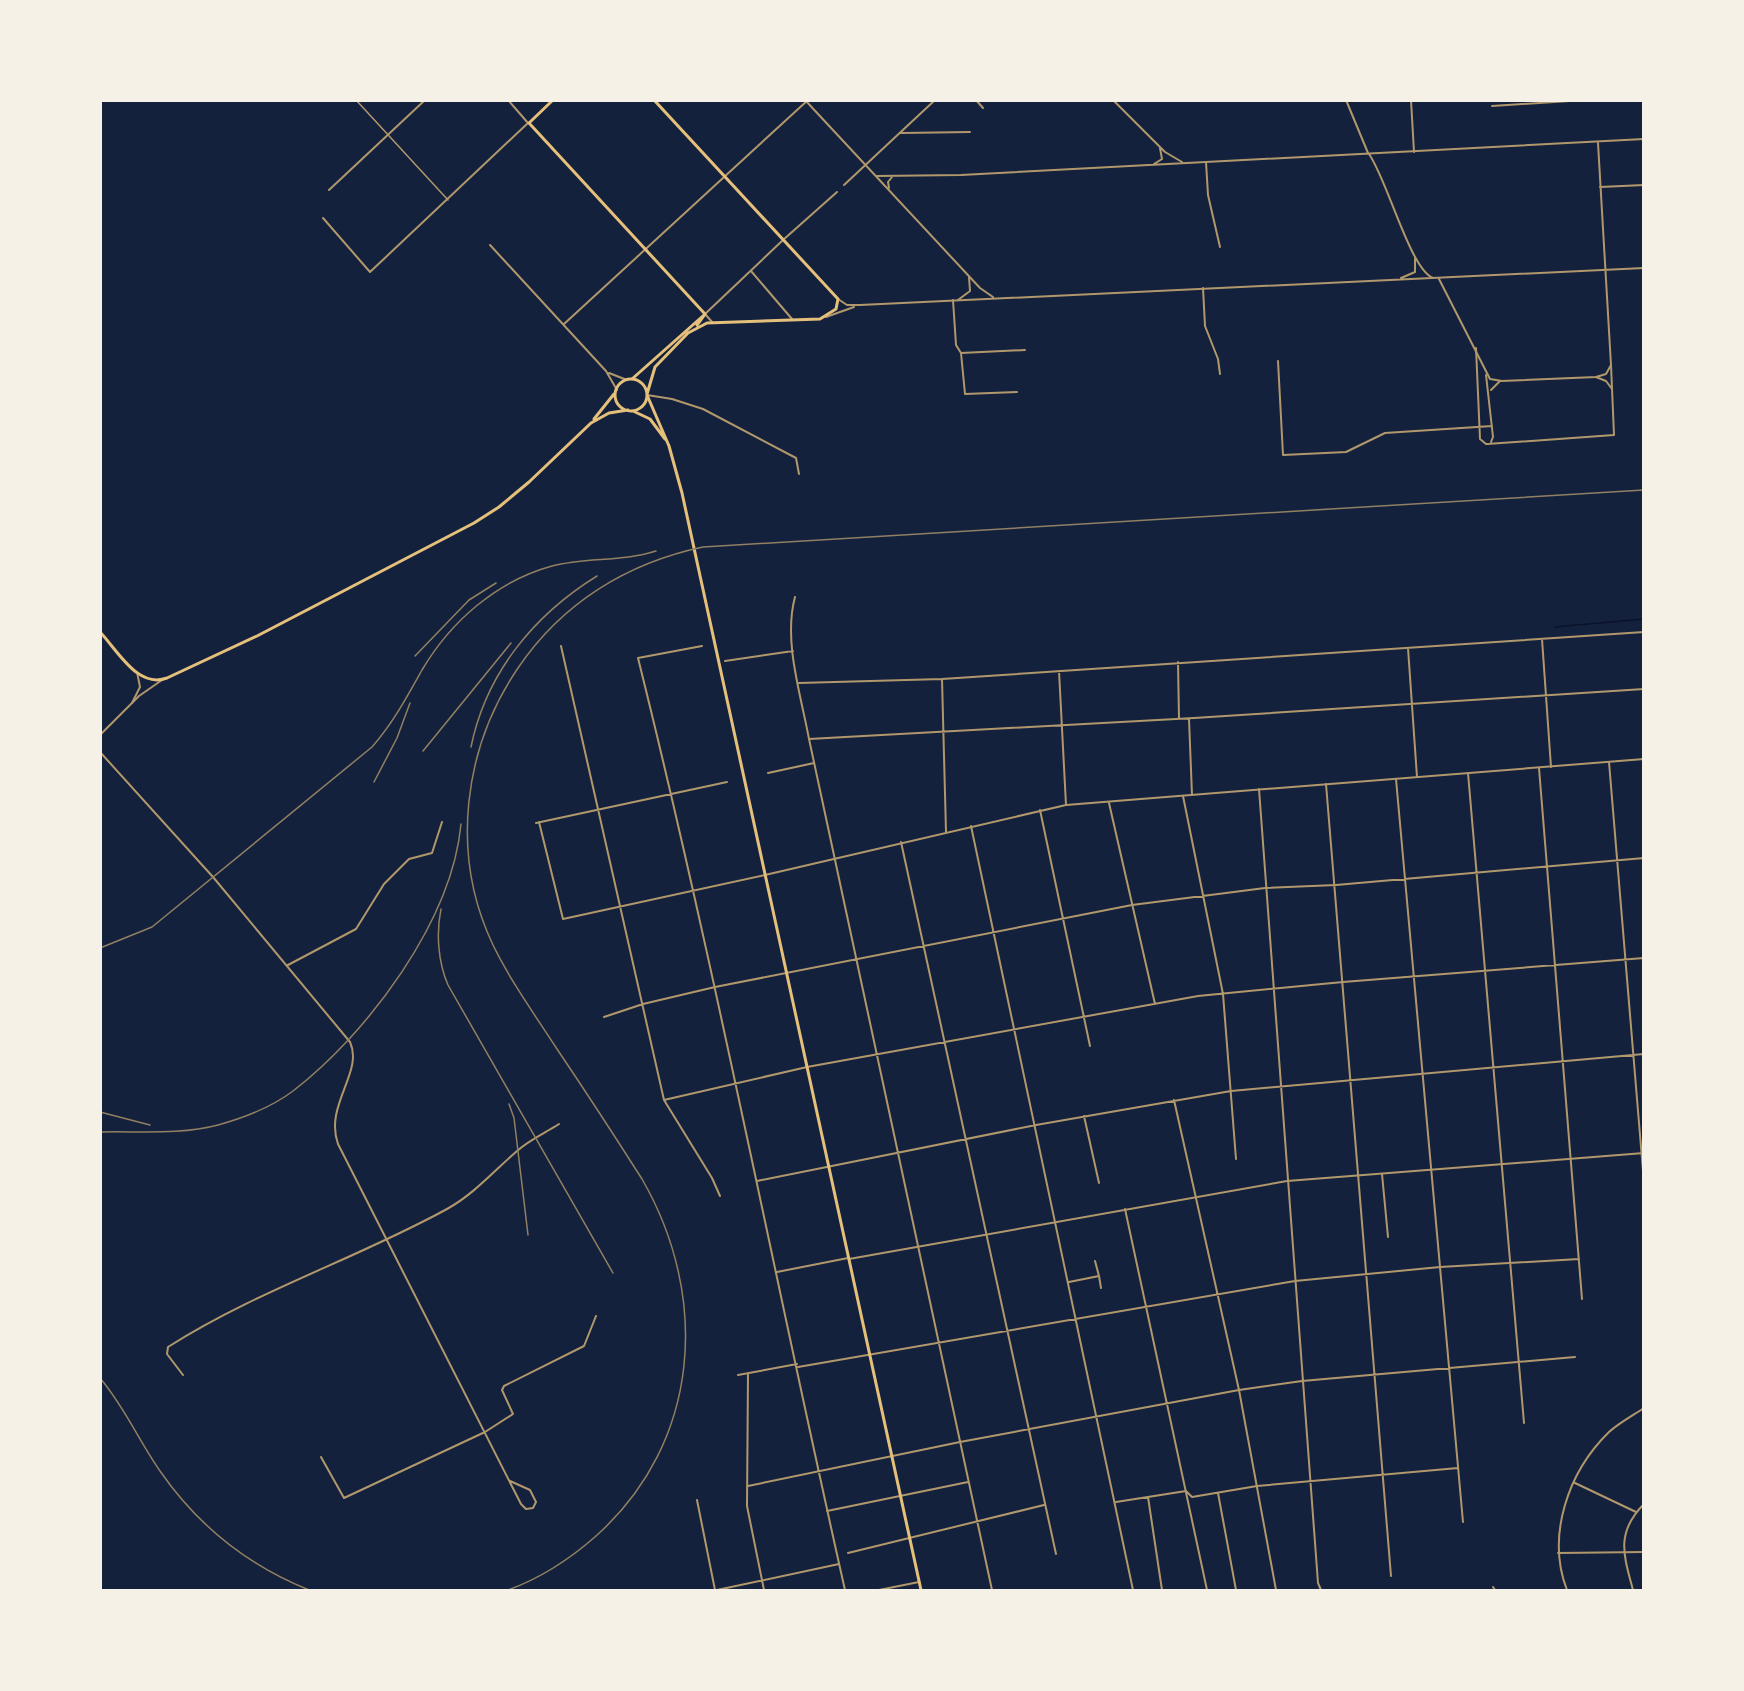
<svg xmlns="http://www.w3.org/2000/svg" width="1744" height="1691" font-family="Mulish,sans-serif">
<rect width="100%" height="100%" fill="#14213d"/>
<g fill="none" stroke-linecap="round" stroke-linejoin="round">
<!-- stream -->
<path stroke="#0b132b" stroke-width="1.5" d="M1555,627l89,-8"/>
<!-- pedestrian -->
<path stroke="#b1986c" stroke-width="1.5" d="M356,100l92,100"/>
<!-- minor -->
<path stroke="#b1986c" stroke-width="2" d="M976,100l7,8
M1346,100l22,53
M1411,100l3,52
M1492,106l93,-6
M901,133l69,-1
M1206,162l2,33 12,52
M844,185l91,-85
M1600,187l44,-2
M329,190l96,-90
M323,218l47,54 158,-149
M783,240l54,-48
M490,245l116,126 11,19
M751,271l41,48
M1203,288l2,38 13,33 2,15
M953,300l3,45 5,8 4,41 52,-2
M958,300l12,-9 -1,-14
M564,324l244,-224
M1476,348l4,91 6,5
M961,353l64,-3
M1278,361l5,94 63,-3 39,-19 107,-7
M609,373l18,7
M1486,375l7,62 -2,5
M1596,377l10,4 6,8
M1491,390l9,-9
M647,395l25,4 31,10 93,49 3,16
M1487,444l127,-9 -3,-70
M795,597c-12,44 6,98 14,142l183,851
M1542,639l9,128
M561,646l103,454 48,78 8,18
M702,646l-64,12c77,309 137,622 207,932
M1408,648l9,129
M725,661l68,-10
M1178,662l1,57
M1059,671l7,134
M942,679l4,153
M799,683l143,-4 702,-47
M1189,719l3,76
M100,735l39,-39 23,-16
M809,739l385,-21 450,-29
M100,752l113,125 137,165c14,30 -26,63 -12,102l183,360 5,5 7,-1 3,-6 -6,-12 -20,-9
M1609,762l35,421
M1539,768l43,531
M768,773l46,-10
M1468,773l56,650
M1396,779l67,743
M1326,784l65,792
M1259,789l59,794 3,7
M1183,796l40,198 13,165
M1109,803l46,201
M1040,810l50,236
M539,822l24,97 202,-44
M536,823l191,-41
M971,826l162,764
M901,842l155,712
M288,965l68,-36 28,-45 25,-25 23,-6 10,-31
M604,1017l39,-13 72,-17 417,-82 133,-17 71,-3 308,-27
M664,1100l143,-33 391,-71 145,-14 301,-24
M1174,1100l65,290 37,200
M1084,1116l15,67
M1382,1174l6,63
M757,1181l279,-56 195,-34 413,-37
M1125,1209l82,381
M777,1272l71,-14
M1099,1276l2,12
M1069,1282l30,-6 -4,-15
M798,1367l497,-86 145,-14 139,-8
M748,1373l-1,133 17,84
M183,1375l-16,-21 1,-7c88,-56 188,-88 279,-138 27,-15 47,-38 70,-58 12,-11 28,-18 42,-27
M738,1375l59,-11
M321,1457l23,41 141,-66 28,-18 -11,-24 2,-4 80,-40 12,-30
M1575,1483l61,29
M748,1486l212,-44 279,-52 63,-9 273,-24
M1218,1493l18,97
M1148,1497l14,93
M697,1500l18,90
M1116,1502l70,-11 6,6 65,-11 201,-18
M827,1511l141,-29
M848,1553l196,-48
M1558,1553l86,-1
M1493,1587l2,3
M717,1590l122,-26
M879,1590l40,-8
M992,1590h9
M1567,1590c-21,-54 1,-118 42,-158 10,-9 23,-16 35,-24
M1633,1590c-9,-34 -18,-57 11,-86"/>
<!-- tertiary -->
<path stroke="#b1986c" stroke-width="2" d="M508,100l20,23
M805,100l175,188 13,9
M1113,100l52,52 17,10
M1369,154c18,25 41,115 64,124
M1154,164l8,-5 -2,-11
M877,176l84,-1 683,-36
M889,188l-1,-6 4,-5
M1401,278l14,-6v-14
M1439,279l51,100 12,2 94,-4 10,-3 5,-9 -13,-222
M838,299l9,6h13l784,-37
M826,317l28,-10
M713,323l-8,-9 78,-74
M132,703l8,-16 -3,-15
M765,875l301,-70 578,-46
M849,1259l438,-78 357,-28"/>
<!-- secondary -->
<path stroke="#e5c07b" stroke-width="3" d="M553,100l-24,23 176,191
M654,100l184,199 -2,10 -16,10 -113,4 -19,10
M697,325l8,-11
M632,379l72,-64
M615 395a16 16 0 1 1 32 0a16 16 0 1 1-32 0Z
M647,394l8,-27 33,-34
M647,395l22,51 13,47 239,1097
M633,411l17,8 15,20
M594,419l20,-25
M100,632c18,19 38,57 67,46l90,-42 217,-113 25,-16 30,-25 62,-59 18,-10 19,-3"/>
<!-- rail -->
<path stroke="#918062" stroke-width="1.5" d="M415,656l54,-56 27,-17
M471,747c15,-74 63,-132 126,-171
M423,751l88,-108
M374,782l23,-44 13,-35
M441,909c-5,24 -3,53 7,76l165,288
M100,948l52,-21 220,-180c21,-24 35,-50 50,-77 29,-49 75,-89 130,-104 34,-9 70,-4 104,-15
M509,1104l5,14 14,117
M100,1112l50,13
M100,1132c39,-1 81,3 118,-7 25,-7 54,-18 75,-34 75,-58 159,-170 168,-267
M100,1378c24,28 39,63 60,93 38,55 87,94 149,119
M508,1590c33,-12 62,-31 88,-54 105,-94 114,-239 46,-357 -28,-44 -56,-87 -85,-130 -22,-34 -46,-67 -64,-104 -43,-90 -30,-196 25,-277 44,-65 109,-105 185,-121l941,-57"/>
</g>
<!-- border -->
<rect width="1744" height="1691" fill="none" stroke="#f6f1e7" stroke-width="204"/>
</svg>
